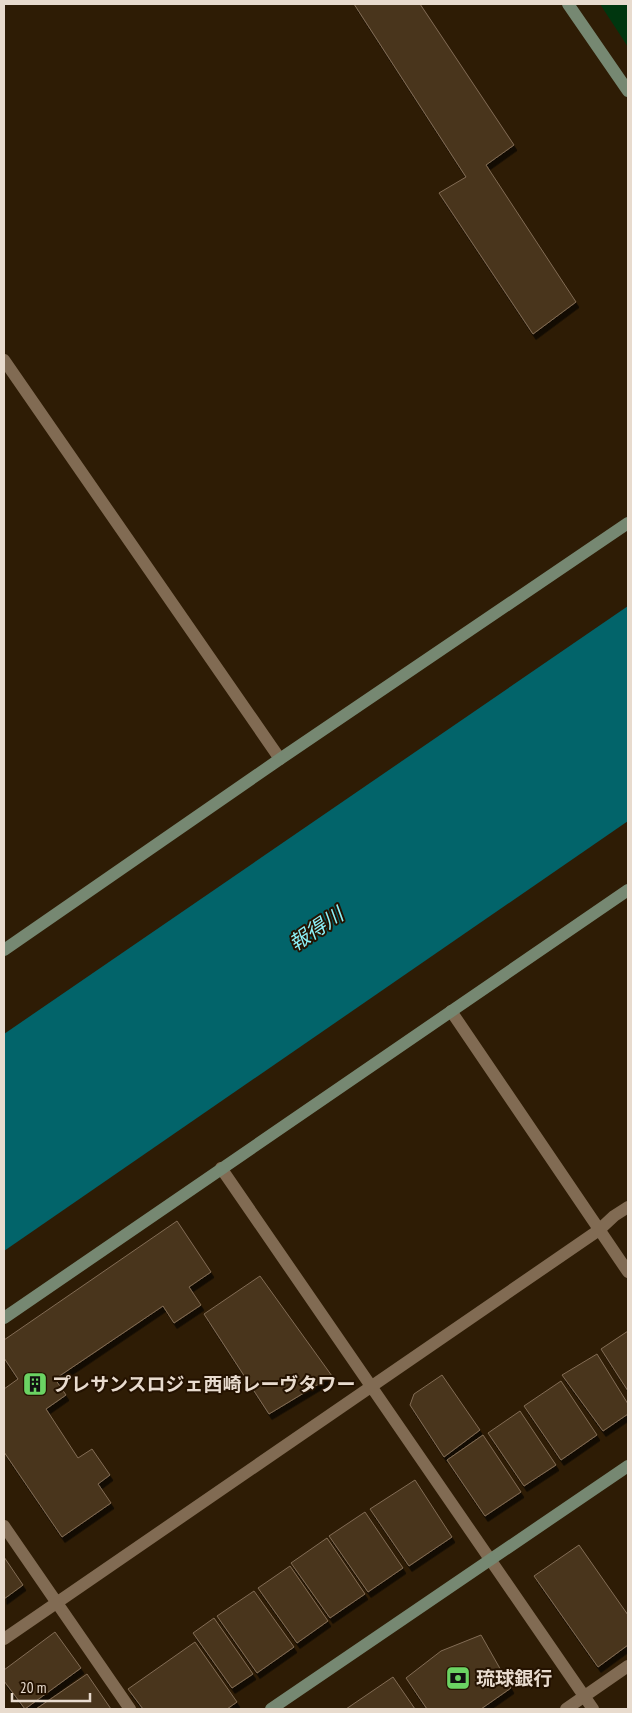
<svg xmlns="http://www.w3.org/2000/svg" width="632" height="1713" font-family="'PT Sans Narrow','Noto Sans JP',sans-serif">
<defs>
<filter id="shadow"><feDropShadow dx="3" dy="5.5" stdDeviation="0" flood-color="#0009"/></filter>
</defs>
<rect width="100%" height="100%" fill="#2e1c05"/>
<!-- green -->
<path fill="#00360f" d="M600,4h28v43z"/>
<!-- water -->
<path fill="#02646a" d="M628,606v215l-624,430v-217z"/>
<!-- building -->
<path fill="#49351e" stroke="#826c54" filter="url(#shadow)" d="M354,4h66l94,141 -28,20 90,137 -43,32 -94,-141 27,-16z
M177,1221l34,51 -22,15 12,18 -27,18 -11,-17 -108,73 11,16 -20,14 32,49 14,-9 18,26 -12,9 13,19 -49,34 -58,-85v-63l14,-10 -14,-21v-18z
M260,1276l72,100 -63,38 -65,-100z
M628,1331v60l-27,-42z
M597,1354l31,50v10l-25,17 -41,-56z
M442,1375l38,55 -36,27 -34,-52 4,-11z
M561,1381l36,54 -36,25 -37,-54z
M520,1411l36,54 -32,21 -36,-53z
M483,1435l38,57 -36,24 -38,-56z
M415,1480l37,57 -43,29 -39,-57z
M365,1512l38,56 -35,24 -39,-56z
M327,1538l38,56 -35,24 -39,-55z
M579,1545l49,70v30l-30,22 -64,-91z
M4,1557l19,28 -19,14z
M290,1566l38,55 -31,22 -39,-55z
M254,1591l40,56 -37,26 -40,-57z
M214,1618l39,56 -21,14 -39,-55z
M55,1632l26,36 -56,41 -21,-28v-11z
M481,1635l30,53 -30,21h-54l-21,-31 35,-27z
M195,1642l42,60 -10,7h-84l-15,-20z
M87,1674l24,35h-75z
M393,1677l22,32h-69z"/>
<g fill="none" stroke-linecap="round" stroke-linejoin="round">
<!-- street -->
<path stroke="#816b53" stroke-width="12" d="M4,360l276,399
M451,1011l177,261
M221,1168l372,541
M4,1526l126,183
M4,1639l595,-409 15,-14 14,-9
M566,1709l62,-43"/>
<!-- secondary -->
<path stroke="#768872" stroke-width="12" d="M568,4l60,87
M4,950l276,-191 348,-236
M4,1318l624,-428
M271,1709l357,-243"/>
</g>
<!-- icons -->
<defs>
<symbol id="building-square" viewBox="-11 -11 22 22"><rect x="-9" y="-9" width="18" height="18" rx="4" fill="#6bd363" stroke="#241200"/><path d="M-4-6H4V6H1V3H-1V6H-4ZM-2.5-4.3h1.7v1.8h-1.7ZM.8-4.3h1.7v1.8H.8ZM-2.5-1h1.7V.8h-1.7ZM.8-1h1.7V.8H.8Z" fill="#111"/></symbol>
<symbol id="bank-square" viewBox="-11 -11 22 22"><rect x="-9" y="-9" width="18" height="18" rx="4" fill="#6bd363" stroke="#241200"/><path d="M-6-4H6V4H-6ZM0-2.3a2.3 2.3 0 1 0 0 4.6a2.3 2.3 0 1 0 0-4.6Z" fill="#111"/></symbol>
</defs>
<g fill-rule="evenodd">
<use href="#building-square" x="21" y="1370" width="28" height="28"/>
<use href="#bank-square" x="444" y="1664" width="28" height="28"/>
</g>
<g text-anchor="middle" stroke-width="4" stroke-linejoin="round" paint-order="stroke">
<!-- poi labels -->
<g font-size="19" font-weight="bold" fill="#e8dbce" stroke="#241200" text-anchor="start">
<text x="52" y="1391">プレサンスロジェ西崎レーヴタワー</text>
<text x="476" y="1685">琉球銀行</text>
</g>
<!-- water labels -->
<g font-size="20" font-style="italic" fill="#8df3fa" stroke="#241200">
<text transform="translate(316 929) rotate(-34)" y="7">報得川</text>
</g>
</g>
<!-- border -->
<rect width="632" height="1713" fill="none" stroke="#e8dbce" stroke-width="10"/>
<!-- scale -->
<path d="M12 1693v8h78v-8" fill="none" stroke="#e8dbce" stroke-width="2.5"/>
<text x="20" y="1693" font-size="15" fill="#e8dbce" stroke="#241200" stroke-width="4" paint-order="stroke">20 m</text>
</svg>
